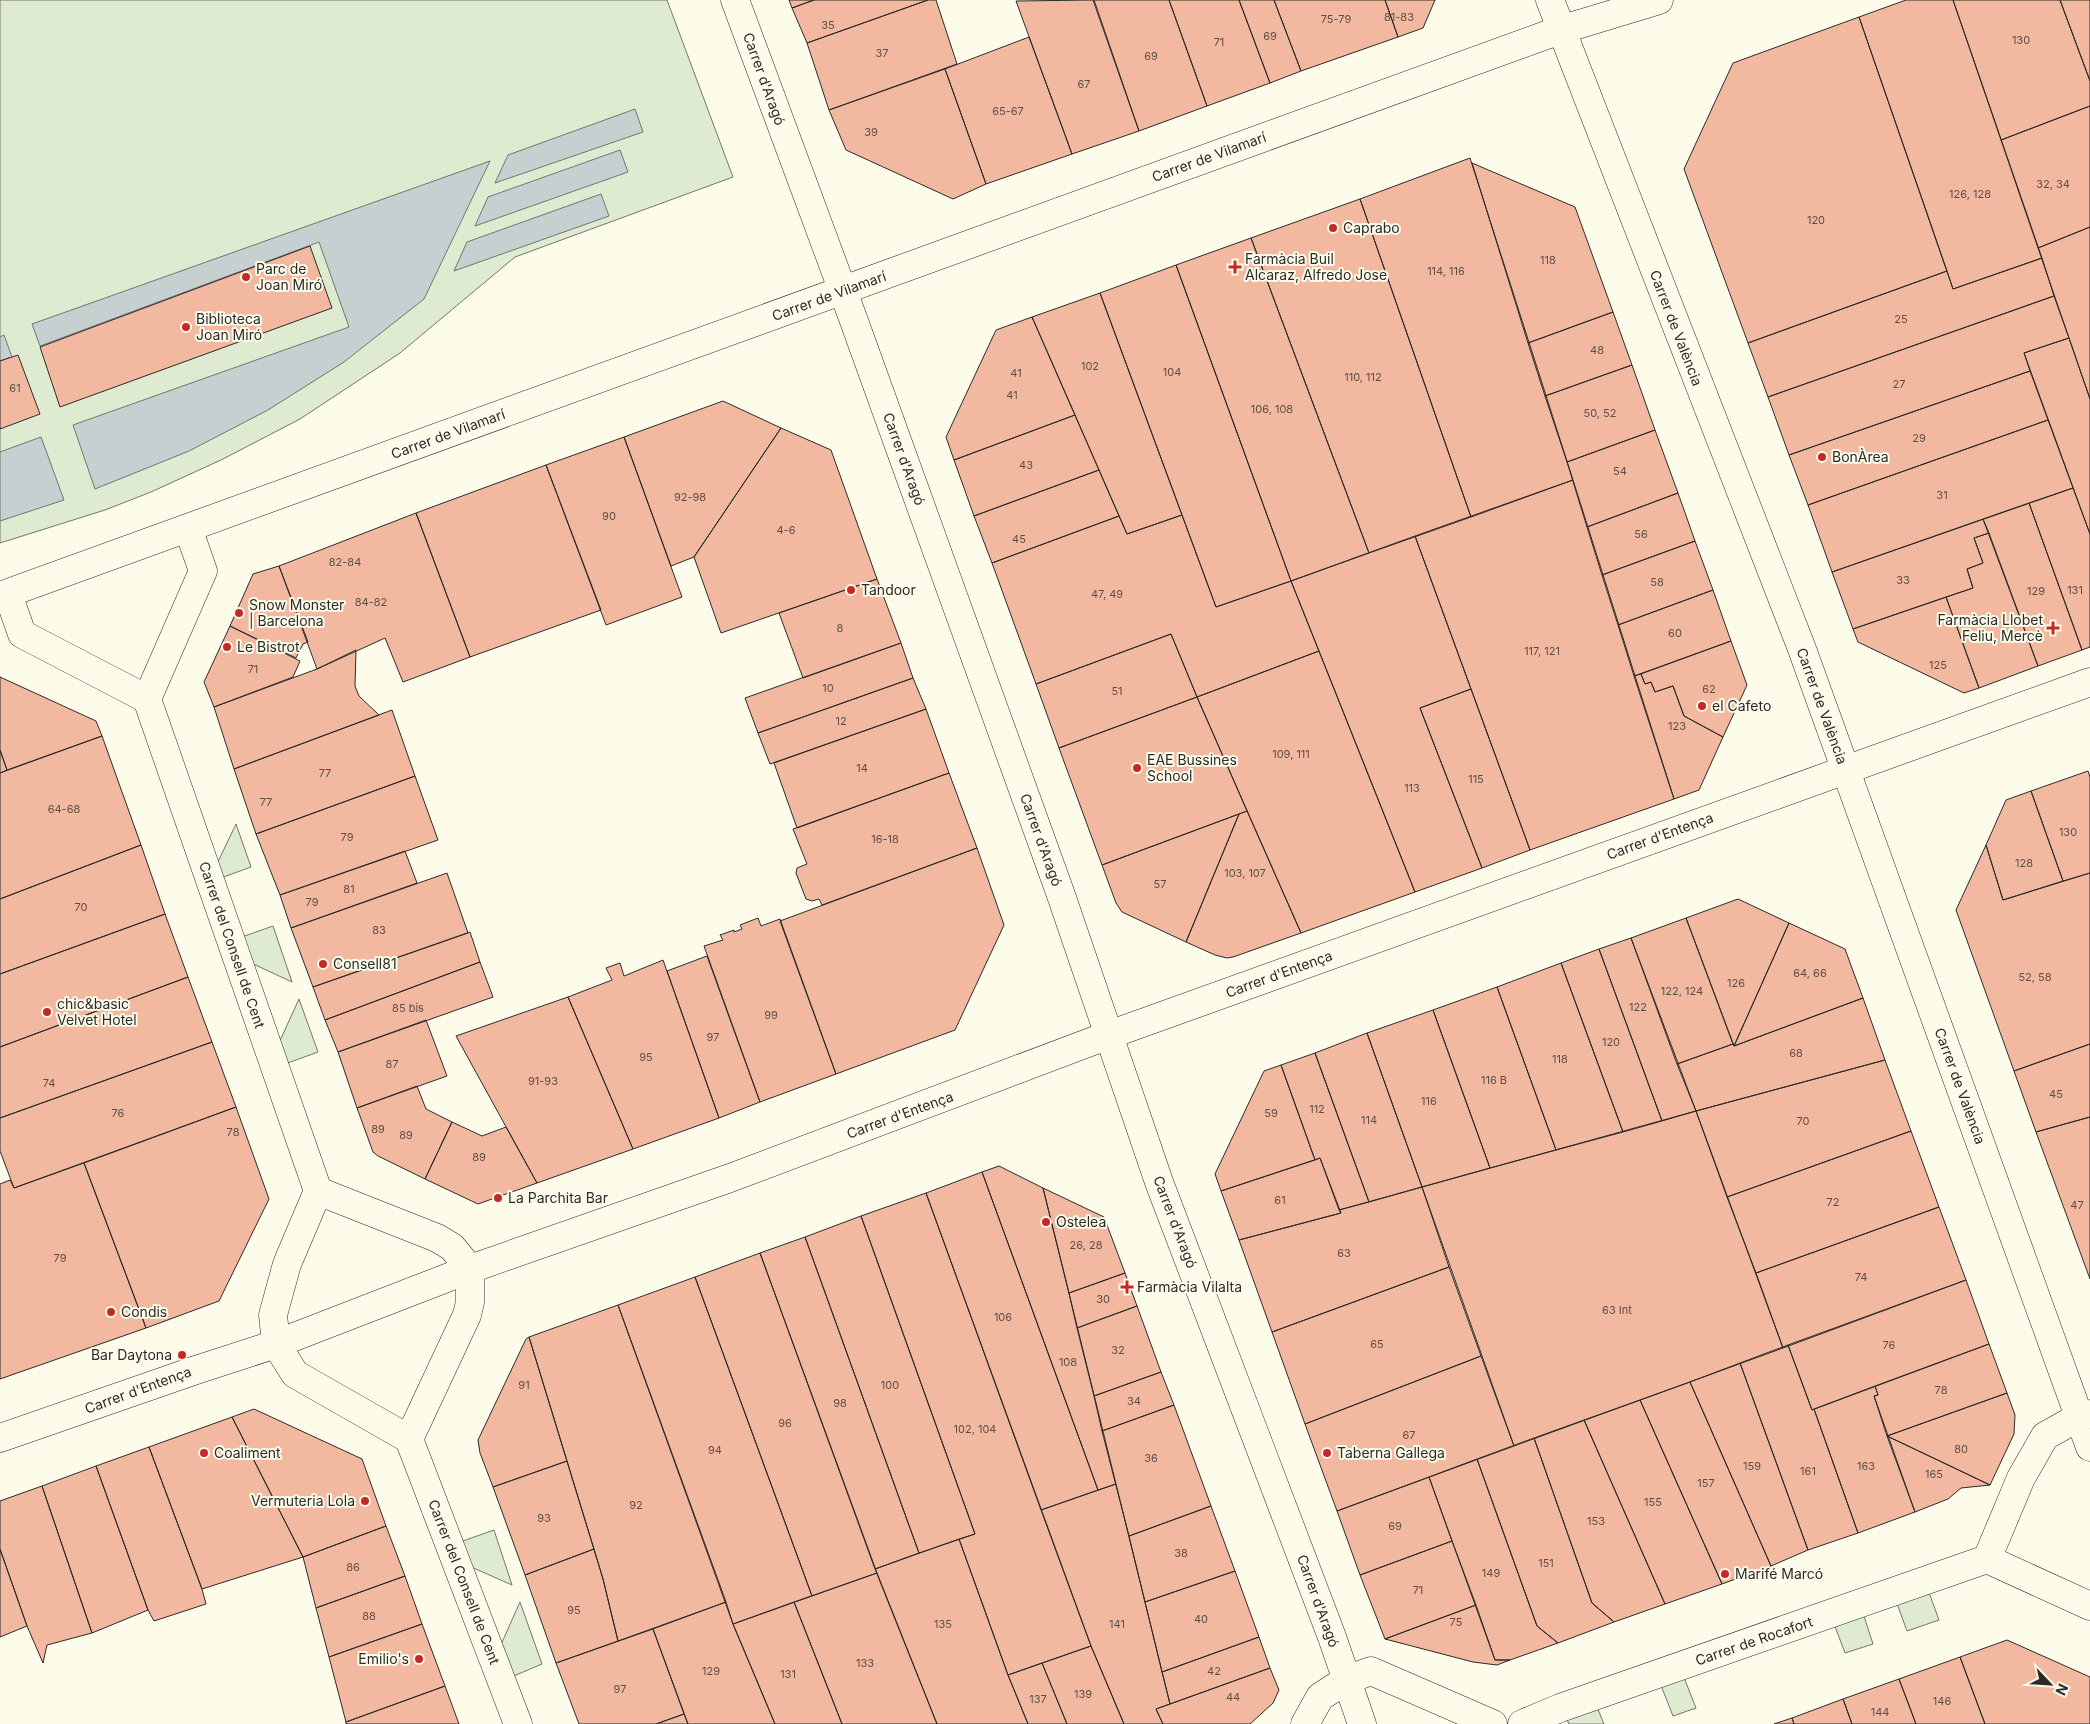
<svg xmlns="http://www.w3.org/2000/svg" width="2090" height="1724" font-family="Inter,sans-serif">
<rect width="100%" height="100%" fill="#fdfbea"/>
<!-- green -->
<path fill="#deebd1" stroke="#74746e" d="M0,0h667l66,177 -218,80 -115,96 -100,66 -79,41 -70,32 -46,18 -105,33z
M236,824l15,43 -33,12 -3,-11z
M273,926l19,56 -43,-20 -10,-24z
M299,999l19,53 -33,12 -7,-19z
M494,1530l18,55 -43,-19 -9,-24z
M1927,1587l12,33 -32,11 -12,-33z
M520,1602l22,62 -33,14 -10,-29z
M1862,1610l11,34 -28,9 -12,-32z
M1683,1675l13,33 -23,8 -13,-33z
M1597,1707l7,17h-35l-3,-7z"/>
<!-- water -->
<path fill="#c7d0d0" stroke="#74746e" d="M635,109l8,23 -148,51 13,-28z
M620,150l8,22 -153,54 13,-29z
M490,161l-66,138 -80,63 -76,48 -79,41 -94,38 -22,-64 276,-98 -30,-85 -279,104 -8,-22z
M601,194l8,22 -155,55 13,-29z
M4,335l8,22 -12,4v-24z
M41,437l23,63 -64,21v-69z"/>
<!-- building -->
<path fill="#f2b8a0" stroke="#2b2b2b" d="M789,0h25l-22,8z
M814,0h114l-121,43 -15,-35z
M928,0h8l21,64 -128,46 -22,-67z
M1093,0l46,131 -67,23 -56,-153z
M1094,0h75l38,106 -68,25z
M1169,0h70l31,83 -63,23z
M1239,0h35l27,71 -31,12z
M1274,0h111l13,37 -97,34z
M1385,0h50l-12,28 -25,9z
M1906,0h47l89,258 -89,31 -94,-272z
M1953,0h107l30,81v25l-89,34z
M2060,0h30v81z
M1859,17l88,254 -199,72 -64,-174 49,-106z
M1029,37l43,117 -86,30 -41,-115z
M945,69l41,115 -33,15 -107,-49 -17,-40z
M2090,106v121l-52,21 -37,-108z
M1470,158l103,322 -102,37 -111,-318z
M1472,163l103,44 38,105 -85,31z
M1360,199l111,318 -102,36 -118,-315z
M2090,227v172l-52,-151z
M1251,238l118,315 -78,28 -115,-316z
M310,246l22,62 -272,99 -20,-60z
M2042,258l12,38 -286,101 -20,-54 199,-72 6,18z
M1176,265l115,316 -75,26 -116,-314z
M1100,293l82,222 -55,19 -95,-217z
M2054,296l15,42 -45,15 6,18 -241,84 -21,-58z
M1613,312l19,53 -87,31 -17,-53z
M1032,317l43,98 -121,45 -8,-23 50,-107z
M2069,338l21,61v135l-66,-181z
M18,355l22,59 -40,15v-68z
M1632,365l23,65 -88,32 -22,-66z
M2030,371l18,49 -240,85 -19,-50z
M723,401l58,27 -87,129 -23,9 -47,-129z
M1075,415l24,55 -125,46 -20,-56z
M2048,420l25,68 -241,84 -24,-67z
M781,428l50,22 46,129 -156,54 -27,-76z
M1655,430l23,63 -91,34 -20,-65z
M624,437l58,160 -76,28 -60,-160z
M546,465l55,145 -131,47 -54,-144z
M1099,470l20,46 -127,47 -18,-47z
M1573,480l101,319 -144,51 -115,-314z
M2073,488l17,46v113l-8,3 -53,-147z
M1678,493l17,48 -93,34 -15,-48z
M2029,503l53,147 -44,16 -55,-147z
M416,513l54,144 -67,25 -18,-44 -68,31 -38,-103z
M1182,515l34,92 75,-26 28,70 -122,46 -26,-63 -135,50 -44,-121 127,-47 8,18z
M1983,519l6,14 -15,5 9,25 -16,6 6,19 -120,41 -21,-57z
M1989,533l49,133 -59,22 -33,-91 27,-9 -6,-19 16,-6 -9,-25z
M1415,536l56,153 -51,19 62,160 -67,24 -124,-311z
M1695,541l18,49 -95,35 -16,-50z
M279,566l29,76 -5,2 -7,14 -66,-32 23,-52z
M877,579l24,64 -98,35 -24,-65z
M1713,590l18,51 -97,35 -16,-51z
M1946,597l33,91 -15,5 -106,-51 -5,-13z
M230,626l70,35 -7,16 -79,30 -10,-25z
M1171,634l26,63 -138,51 -23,-64z
M1731,641l16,44 -24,52 -39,-21 -11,-30 -18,6 -4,-10 -6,2 -4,-10z
M901,643l12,35 -155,55 -13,-35z
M356,650l-1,36 4,10 20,19 -145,54 -20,-62 103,-38z
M1319,651l96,241 -114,41 -104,-236z
M1641,674l4,10 6,-2 4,10 18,-6 11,30 39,21 -24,53 -25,9 -40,-123z
M0,677l96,44 6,15 -95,34 -7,-20z
M913,678l13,31 -156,55 -12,-31z
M1471,689l59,161 -48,18 -62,-160z
M1197,697l50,114 -145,54 -43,-117z
M926,709l23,64 -152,55 -23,-65z
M392,710l23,66 -159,58 -22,-65z
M102,736l39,109 -141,54v-126z
M0,750l7,20 -7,3z
M2088,771l2,6v96l-27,8 -32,-90z
M949,773l28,75 -155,57 -3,-6 -7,2 -6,-2 -10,-26 1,-5 10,-4 -14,-35z
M415,776l23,64 -158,55 -24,-61z
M2031,791l32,90 -60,19 -17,-55 20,-45z
M1247,811l54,122 -68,24 -6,1 -12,-3 -29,-13 53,-128z
M1239,814l-53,128 -64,-30 -6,-9 -14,-38z
M141,845l24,69 -165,60v-75z
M1986,845l17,55 87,-27v171l-76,27 -58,-161z
M977,848l27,77 -49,105 -119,44 -56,-153z
M405,851l12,32 -126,45 -11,-33z
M447,873l21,60 -155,54 -22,-59z
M1738,899l51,24 -55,123 -48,-128z
M165,914l23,63 -188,70v-73z
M758,918l3,8 19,-7 56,155 -76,28 -56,-156 19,-6 -3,-5 14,-5v2l8,-3 -2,-4z
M1686,918l47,126 -56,20 -46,-126z
M1789,923l56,26 18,49 -129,48z
M470,932l10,30 -155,58 -12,-33z
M1631,938l65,173 -34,10 -63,-172z
M1599,949l63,172 -39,11 -62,-169z
M707,956l53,146 -41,16 -52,-147z
M663,960l56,158 -86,31 -65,-152 44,-17 -6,-12 14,-5 4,13z
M480,962l13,35 -155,55 -13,-32z
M1561,963l62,169 -67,18 -59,-163z
M188,977l24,65 -212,76v-71z
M1497,987l59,163 -66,18 -57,-158z
M568,997l65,152 -96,34 -81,-147z
M1863,998l22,62 -189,51 -19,-47 56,-20 1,2z
M1433,1010l57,158 -68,19 -55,-154z
M426,1020l21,56 -90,32 -19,-56z
M1367,1033l55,154 -53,15 -54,-149z
M212,1042l24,65 -222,81 -14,-37v-33z
M2090,1044v73l-54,15 -22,-61z
M1315,1053l54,149 -30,8 -19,-52 -5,2 -34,-95z
M1885,1060l26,71 -184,66 -31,-86z
M1281,1065l34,95 -94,31 -6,-17 49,-103z
M417,1086l9,23 26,13 -27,57 -47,-23 -5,-4 -16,-44z
M236,1107l33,92 -50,102 -73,27 -62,-165z
M1696,1111l87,237 -269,98 -92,-259z
M2090,1117v162l-54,-147z
M452,1122l30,14 24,-9 31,56 -59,21 -53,-25z
M1911,1131l28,76 -183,66 -29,-76z
M1320,1158l21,55 -102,27 -18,-49z
M84,1163l62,165 -146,51v-195l10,-4 4,8z
M999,1166l44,22 73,296 -18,6 -116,-318z
M982,1172l116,318 -57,20 -115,-317z
M1422,1187l27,80 -177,65 -33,-92 102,-27 -2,-3z
M1043,1188l61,29 21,56 -56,20z
M926,1193l165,453 -83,29 -49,-136 16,-5 -114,-318z
M1939,1207l27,73 -183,68 -27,-75z
M861,1216l114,318 -56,19 -114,-316z
M805,1237l114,316 -44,16 -115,-316z
M760,1253l117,320 -65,23 -117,-319z
M1449,1267l32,89 -176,68 -33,-92z
M1125,1273l12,33 -60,22 -8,-35z
M695,1277l117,319 -79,28 -115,-319z
M1966,1280l23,64 -177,66 -24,-65z
M618,1305l108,297 -108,39 -15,-62 -74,-242z
M1137,1306l24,66 -67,24 -17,-68z
M529,1337l38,124 -74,26 -13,-34 -2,-13 48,-101z
M1989,1344l18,49 -120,43 -13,-40 4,-1 -3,-9z
M1788,1345l24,65 2,-1 44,124 -50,17 -68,-187z
M1481,1356l33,90 -177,65 -32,-87z
M1740,1363l68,187 -37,16 -81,-184z
M1161,1372l13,33 -72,26 -8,-35z
M1690,1382l81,184 -49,18 -82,-184z
M1875,1386l3,9 -4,1 41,116 -57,21 -44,-124z
M2007,1393l8,22 -1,19 -24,51 -103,-49z
M1640,1400l82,184 -57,20 -81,-184z
M1174,1405l37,101 -82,30 -27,-105z
M254,1409l108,50 24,67 -83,31 -71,-140z
M232,1417l71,140 -101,32 -53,-142z
M1584,1420l81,184 -51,18 -22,-19 -58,-165z
M1887,1436l57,27 46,22 -29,3 -13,11 -33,13z
M1534,1438l58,165 22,19 -56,21 -21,-17 -60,-167z
M149,1447l53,142 4,15 -52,17 -6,-11 -52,-144z
M1477,1459l60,167 21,17 -48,17h-15l-66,-183z
M567,1461l27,88 -69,26 -32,-88z
M96,1466l52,144 -56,23 -50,-147z
M1429,1477l23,64 -92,34 -23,-64z
M1116,1484l54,220 -14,5 7,15h-39l-33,-78 -50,-136z
M42,1486l50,147 -45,12 -4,18 -16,-37 -27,-77v-48z
M1211,1506l24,65 -90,31 -16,-66z
M386,1526l19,50 -89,32 -13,-51z
M959,1539l49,136 20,49h-91l-62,-155z
M1452,1541l24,64 -91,34 -25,-64z
M0,1549l27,77 -27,11z
M594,1549l9,30 15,62 -62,22 -31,-88z
M1235,1571l24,66 -97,35 -17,-70z
M877,1573l60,151h-95l-48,-122z
M405,1576l17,48 -93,33 -13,-49z
M726,1602l7,22 42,100h-87l-35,-95z
M794,1602l48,122h-67l-42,-100z
M1476,1605l19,55h15l-13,5 -24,-3 -88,-23z
M422,1624l23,62 -99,36 -17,-65z
M653,1629l31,85 -28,10h-77l-23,-61z
M1259,1637l11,31 -100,36 -8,-32z
M2007,1640l83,37v47h-105l-25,-67z
M1091,1646l33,78h-57l-25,-61z
M1960,1657l25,67h-69l-17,-45z
M1042,1663l25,61h-39l-20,-49z
M1270,1668l9,22 -6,13 -23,21h-87l-7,-15z
M1899,1679l17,45h-64l-9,-25z
M445,1686l14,38h-113v-2z
M1843,1699l9,25h-58l-2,-6z
M684,1714l4,10h-32z
M1792,1718l2,6h-20z"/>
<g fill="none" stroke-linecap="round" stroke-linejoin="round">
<defs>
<path id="minor" d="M1550,0l252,649 288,798
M188,528l15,43 -56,128 171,492 -31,73 -14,51 3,29 19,30 114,65 109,285
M8,594l14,40 125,65
M0,596l1560,-566 99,-30
M318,1191l119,47 15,9 18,22v33l-3,13 -58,124
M1987,1559l34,-81 24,-42 34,-19 11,-3
M1305,1724l15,-27 26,-17 25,-9 122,53
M1522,1724l38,-16 427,-149 103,47"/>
<path id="major" d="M735,0l119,321 207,574 98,287 173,455 30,87
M0,1438l196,-68 80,-26 194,-75 260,-91 379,-143 981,-353"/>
</defs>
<!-- minor casing -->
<use href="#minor" stroke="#2b2b2b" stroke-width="29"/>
<!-- major casing -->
<use href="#major" stroke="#2b2b2b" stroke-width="29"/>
<!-- minor -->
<use href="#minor" stroke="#fdfbea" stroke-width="28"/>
<!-- major -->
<use href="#major" stroke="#fdfbea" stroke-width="28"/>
</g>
<!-- markers -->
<g fill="#c62828" stroke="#fdfbea" stroke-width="2">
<circle cx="1333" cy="228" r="5"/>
<path d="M1232.5 259.5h5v5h5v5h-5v5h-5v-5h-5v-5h5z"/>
<circle cx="246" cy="277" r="5"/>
<circle cx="186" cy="327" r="5"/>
<circle cx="1822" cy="457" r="5"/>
<circle cx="851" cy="590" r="5"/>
<circle cx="239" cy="613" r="5"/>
<path d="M2050.5 620.5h5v5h5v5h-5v5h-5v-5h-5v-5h5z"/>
<circle cx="227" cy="647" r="5"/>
<circle cx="1702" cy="706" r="5"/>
<circle cx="1137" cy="768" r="5"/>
<circle cx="323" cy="964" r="5"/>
<circle cx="47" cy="1012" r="5"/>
<circle cx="498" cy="1198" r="5"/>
<circle cx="1046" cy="1222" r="5"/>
<path d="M1124.5 1279.5h5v5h5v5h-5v5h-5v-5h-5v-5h5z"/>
<circle cx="111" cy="1312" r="5"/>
<circle cx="182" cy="1355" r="5"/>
<circle cx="204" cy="1453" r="5"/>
<circle cx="1327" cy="1453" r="5"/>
<circle cx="365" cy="1501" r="5"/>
<circle cx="1725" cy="1574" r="5"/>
<circle cx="419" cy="1659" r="5"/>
</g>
<g text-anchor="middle" stroke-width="4" stroke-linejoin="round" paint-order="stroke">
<!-- number labels -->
<g font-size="11" fill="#5d4e48">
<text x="1399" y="21">81-83</text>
<text x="1336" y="23">75-79</text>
<text x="828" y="29">35</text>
<text x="1270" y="40">69</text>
<text x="2021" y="44">130</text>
<text x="1219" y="46">71</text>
<text x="882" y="57">37</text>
<text x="1151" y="60">69</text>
<text x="1084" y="88">67</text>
<text x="1008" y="115">65-67</text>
<text x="871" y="136">39</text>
<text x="2053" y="188">32, 34</text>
<text x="1970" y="198">126, 128</text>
<text x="1816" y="224">120</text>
<text x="1548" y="264">118</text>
<text x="1446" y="275">114, 116</text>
<text x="1901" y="323">25</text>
<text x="1597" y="354">48</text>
<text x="1090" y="370">102</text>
<text x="1172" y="376">104</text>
<text x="1016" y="377">41</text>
<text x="1363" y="381">110, 112</text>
<text x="1899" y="388">27</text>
<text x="15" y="392">61</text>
<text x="1012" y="399">41</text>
<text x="1272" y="413">106, 108</text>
<text x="1600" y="417">50, 52</text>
<text x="1919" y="442">29</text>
<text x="1026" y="469">43</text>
<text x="1620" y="475">54</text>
<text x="1942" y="499">31</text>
<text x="690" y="501">92-98</text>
<text x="609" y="520">90</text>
<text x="786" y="534">4-6</text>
<text x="1641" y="538">56</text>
<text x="1019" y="543">45</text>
<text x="345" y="566">82-84</text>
<text x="1903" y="584">33</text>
<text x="1657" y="586">58</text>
<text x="2075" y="594">131</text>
<text x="2036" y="595">129</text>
<text x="1107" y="598">47, 49</text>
<text x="371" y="606">84-82</text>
<text x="840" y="632">8</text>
<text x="1675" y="637">60</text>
<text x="1542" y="655">117, 121</text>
<text x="1938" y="669">125</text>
<text x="253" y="673">71</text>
<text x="828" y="692">10</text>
<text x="1709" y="693">62</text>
<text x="1117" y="695">51</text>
<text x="841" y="725">12</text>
<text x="1677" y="730">123</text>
<text x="1291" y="758">109, 111</text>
<text x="862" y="772">14</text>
<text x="325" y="777">77</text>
<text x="1476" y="783">115</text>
<text x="1412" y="792">113</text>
<text x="266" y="806">77</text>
<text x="64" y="813">64-68</text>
<text x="2068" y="836">130</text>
<text x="347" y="841">79</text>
<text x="885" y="843">16-18</text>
<text x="2024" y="867">128</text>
<text x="1245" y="877">103, 107</text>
<text x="1160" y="888">57</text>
<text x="349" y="893">81</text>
<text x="312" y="906">79</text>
<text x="81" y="911">70</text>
<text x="379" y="934">83</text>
<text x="1810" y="977">64, 66</text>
<text x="2035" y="981">52, 58</text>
<text x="1736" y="987">126</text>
<text x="1682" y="995">122, 124</text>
<text x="1638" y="1011">122</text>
<text x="408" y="1012">85 bis</text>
<text x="771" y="1019">99</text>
<text x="713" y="1041">97</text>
<text x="1611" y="1046">120</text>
<text x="1796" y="1057">68</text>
<text x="646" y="1061">95</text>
<text x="1560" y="1063">118</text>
<text x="392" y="1068">87</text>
<text x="1494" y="1084">116 B</text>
<text x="543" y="1085">91-93</text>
<text x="49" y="1087">74</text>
<text x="2056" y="1098">45</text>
<text x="1429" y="1105">116</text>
<text x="1317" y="1113">112</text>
<text x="118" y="1117">76</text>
<text x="1271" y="1117">59</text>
<text x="1369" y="1124">114</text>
<text x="1803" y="1125">70</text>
<text x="378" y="1133">89</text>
<text x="233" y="1136">78</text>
<text x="406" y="1139">89</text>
<text x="479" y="1161">89</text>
<text x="1280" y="1204">61</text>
<text x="1833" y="1206">72</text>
<text x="2077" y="1209">47</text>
<text x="1086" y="1249">26, 28</text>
<text x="1344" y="1257">63</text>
<text x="60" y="1262">79</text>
<text x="1861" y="1281">74</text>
<text x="1103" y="1303">30</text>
<text x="1617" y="1314">63 Int</text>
<text x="1003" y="1321">106</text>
<text x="1377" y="1348">65</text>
<text x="1889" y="1349">76</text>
<text x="1118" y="1354">32</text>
<text x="1068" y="1366">108</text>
<text x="524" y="1389">91</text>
<text x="890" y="1389">100</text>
<text x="1941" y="1394">78</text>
<text x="1134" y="1405">34</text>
<text x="840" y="1407">98</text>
<text x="785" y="1427">96</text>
<text x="975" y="1433">102, 104</text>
<text x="1409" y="1439">67</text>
<text x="1961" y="1453">80</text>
<text x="715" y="1454">94</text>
<text x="1151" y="1462">36</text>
<text x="1752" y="1470">159</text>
<text x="1866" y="1470">163</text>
<text x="1808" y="1475">161</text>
<text x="1934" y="1478">165</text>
<text x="1706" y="1487">157</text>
<text x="1653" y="1506">155</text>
<text x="636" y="1509">92</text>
<text x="544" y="1522">93</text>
<text x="1596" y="1525">153</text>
<text x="1395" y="1530">69</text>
<text x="1181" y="1557">38</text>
<text x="1546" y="1567">151</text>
<text x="353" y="1571">86</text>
<text x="1491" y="1577">149</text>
<text x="1418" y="1594">71</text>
<text x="574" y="1614">95</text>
<text x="369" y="1620">88</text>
<text x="1201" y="1623">40</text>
<text x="1456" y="1626">75</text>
<text x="943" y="1628">135</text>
<text x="1117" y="1628">141</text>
<text x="865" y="1667">133</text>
<text x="711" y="1675">129</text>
<text x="1214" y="1675">42</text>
<text x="788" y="1678">131</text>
<text x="620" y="1693">97</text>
<text x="1083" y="1698">139</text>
<text x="1233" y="1701">44</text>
<text x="1038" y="1703">137</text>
<text x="1942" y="1705">146</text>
<text x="1880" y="1716">144</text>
</g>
<!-- street labels -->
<g font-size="14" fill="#2b2b2b" stroke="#fdfbea">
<text transform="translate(764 79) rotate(70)" y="5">Carrer d'Aragó</text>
<text transform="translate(1209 157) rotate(-20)" y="5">Carrer de Vilamarí</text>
<text transform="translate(829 296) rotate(-20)" y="5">Carrer de Vilamarí</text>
<text transform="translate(1676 328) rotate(69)" y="5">Carrer de València</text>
<text transform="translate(448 434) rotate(-20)" y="5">Carrer de Vilamarí</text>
<text transform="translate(904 459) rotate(70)" y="5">Carrer d'Aragó</text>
<text transform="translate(1822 706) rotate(70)" y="5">Carrer de València</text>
<text transform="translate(1660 836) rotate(-20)" y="5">Carrer d'Entença</text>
<text transform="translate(1041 840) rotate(70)" y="5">Carrer d'Aragó</text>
<text transform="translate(232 945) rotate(71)" y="5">Carrer del Consell de Cent</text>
<text transform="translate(1279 974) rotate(-20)" y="5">Carrer d'Entença</text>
<text transform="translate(1960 1086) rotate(70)" y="5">Carrer de València</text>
<text transform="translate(900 1115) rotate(-20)" y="5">Carrer d'Entença</text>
<text transform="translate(1175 1222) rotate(69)" y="5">Carrer d'Aragó</text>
<text transform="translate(138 1390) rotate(-20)" y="5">Carrer d'Entença</text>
<text transform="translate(464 1582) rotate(69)" y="5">Carrer del Consell de Cent</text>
<text transform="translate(1318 1601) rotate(70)" y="5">Carrer d'Aragó</text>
<text transform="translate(1754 1641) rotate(-19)" y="5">Carrer de Rocafort</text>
</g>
<!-- poi labels -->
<g font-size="14" fill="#2b2b2b" stroke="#fdfbea" text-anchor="start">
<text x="1343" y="233">Caprabo</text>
<text x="1245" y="264">Farmàcia Buil<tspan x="1245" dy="16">Alcaraz, Alfredo Jose</tspan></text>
<text x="256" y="274">Parc de<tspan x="256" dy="16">Joan Miró</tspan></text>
<text x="196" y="324">Biblioteca<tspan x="196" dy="16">Joan Miró</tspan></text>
<text x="1832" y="462">BonÀrea</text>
<text x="861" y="595">Tandoor</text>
<text x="249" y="610">Snow Monster<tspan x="249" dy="16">| Barcelona</tspan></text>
<text x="2043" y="625" text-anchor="end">Farmàcia Llobet<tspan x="2043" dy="16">Feliu, Mercè</tspan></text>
<text x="237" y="652">Le Bistrot</text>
<text x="1712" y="711">el Cafeto</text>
<text x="1147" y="765">EAE Bussines<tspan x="1147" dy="16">School</tspan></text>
<text x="333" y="969">Consell81</text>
<text x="57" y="1009">chic&amp;basic<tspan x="57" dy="16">Velvet Hotel</tspan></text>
<text x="508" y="1203">La Parchita Bar</text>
<text x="1056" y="1227">Ostelea</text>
<text x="1137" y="1292">Farmàcia Vilalta</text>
<text x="121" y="1317">Condis</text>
<text x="172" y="1360" text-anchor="end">Bar Daytona</text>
<text x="214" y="1458">Coaliment</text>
<text x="1337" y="1458">Taberna Gallega</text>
<text x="355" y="1506" text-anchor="end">Vermuteria Lola</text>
<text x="1735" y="1579">Marifé Marcó</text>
<text x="409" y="1664" text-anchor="end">Emilio's</text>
</g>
</g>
<!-- north arrow -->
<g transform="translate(2050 1684) rotate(115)" stroke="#fdfbea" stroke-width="4" paint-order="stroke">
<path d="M0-4L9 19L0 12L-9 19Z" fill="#2b2b2b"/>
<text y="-8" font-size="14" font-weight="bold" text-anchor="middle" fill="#2b2b2b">N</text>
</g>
</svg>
